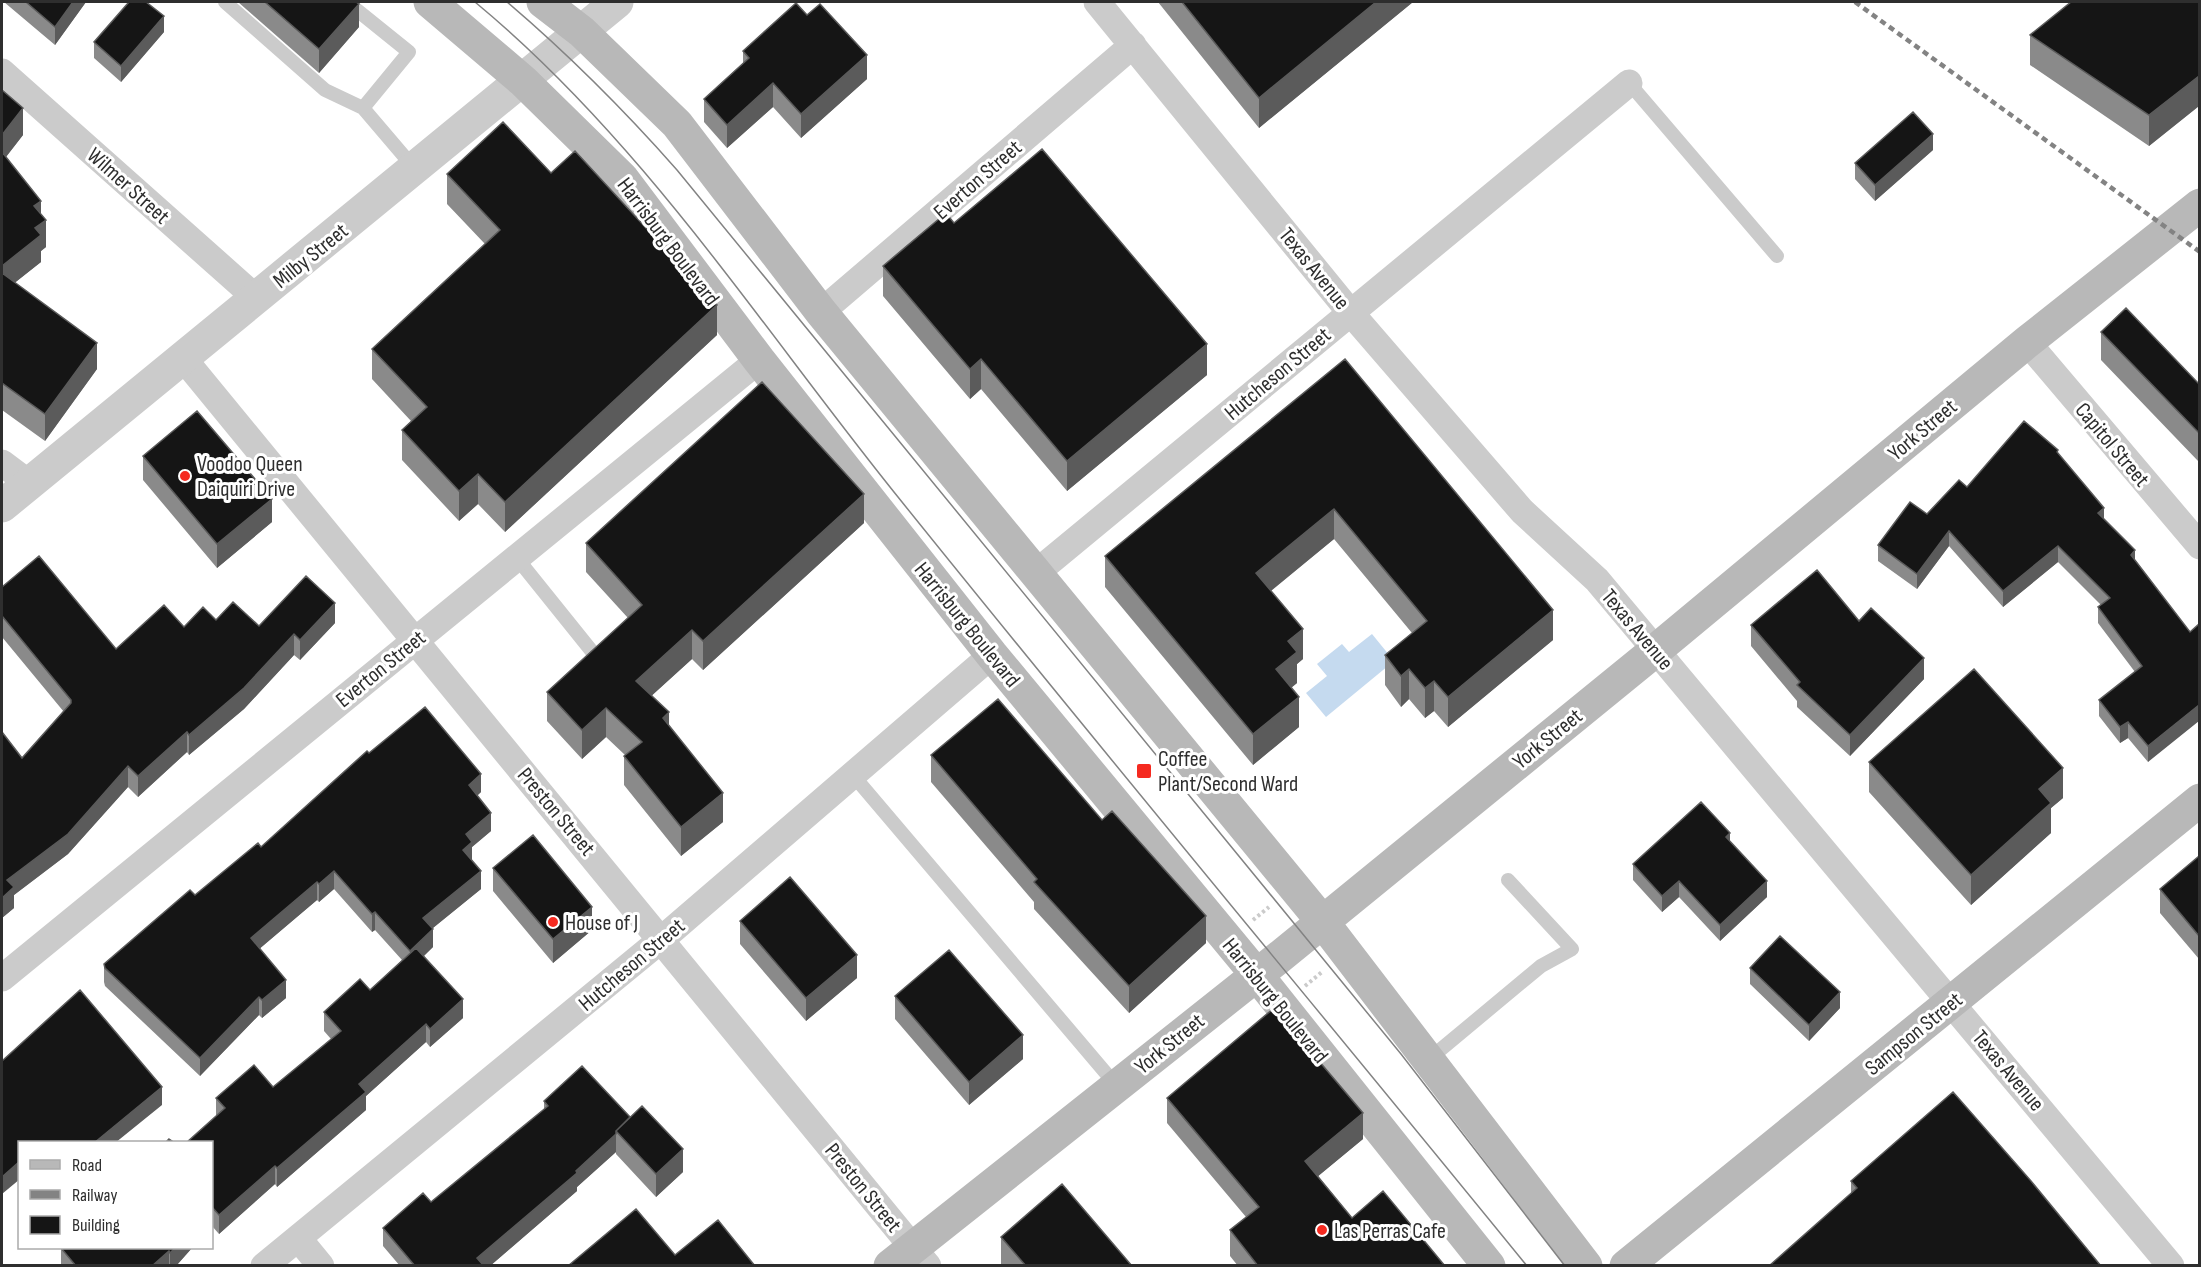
<svg xmlns="http://www.w3.org/2000/svg" width="2201" height="1267" font-family="'Sofia Sans Condensed',sans-serif">
<rect width="100%" height="100%" fill="#fff"/>
<!-- water -->
<path fill="#c5daef" d="M1372,634l22,27 -68,56 -20,-24 21,-17 -10,-12 25,-20 7,8z"/>
<g fill="none" stroke-linecap="round" stroke-linejoin="round">
<!-- path -->
<path stroke="#cbcbcb" stroke-width="4" stroke-dasharray="3 3" stroke-linecap="butt" d="M1253,920l16,-13
M1305,986l17,-14"/>
<!-- service -->
<path stroke="#cbcbcb" stroke-width="14" d="M225,2l100,88 38,18
M347,2l62,50 -46,56 52,61
M1629,83l148,173
M516,557l78,97
M852,774l264,311
M1428,1060l113,-94 31,-17 -64,-69"/>
<!-- minor -->
<path stroke="#cbcbcb" stroke-width="27" d="M1097,2l253,310 172,199 75,69 574,686
M2,72l254,226
M821,312l312,-267
M2027,342l173,204
M183,358l745,908
M2,463l28,21
M1037,572l592,-489
M2,978l757,-618
M298,1238l23,28
M264,1266l398,-327 330,-284"/>
<!-- tertiary -->
<path stroke="#cbcbcb" stroke-width="33" d="M2,506l615,-504"/>
<!-- secondary -->
<path stroke="#b8b8b8" stroke-width="33" d="M430,2l93,79 99,97 137,182 233,295 264,319 233,292
M543,2l39,30 95,92 144,188 501,609 264,345
M890,1266l387,-307 379,-309 371,-308 173,-137
M1626,1266l574,-466"/>
<!-- tram -->
<path stroke="#838383" stroke-width="1.5" d="M475,2c169,140 286,325 423,495 207,258 420,512 629,769
M507,2c61,52 117,108 170,168l724,884 164,212"/>
<!-- rail -->
<path stroke="#838383" stroke-width="4.5" stroke-dasharray="6 4.5" stroke-linecap="butt" d="M1855,2l345,250"/>
</g>
<!-- wall -->
<path fill="#8a8a8a" d="M4,2h82l-31,43z
M238,2h118l3,25 -40,46z
M1158,2h255l-154,126z
M2199,2v104l-50,40 -119,-81v-30z
M164,32l-43,50 -27,-24v-16z
M743,51l124,28 -66,59 -28,-31 -46,41 -23,-26v-23l39,-36z
M2,90l21,45 -17,22 35,57 5,33 -5,4v11l-27,21 83,86 -52,72 -43,-31z
M1933,150l-58,51 -20,-22v-16z
M551,173l166,162 -212,197 -27,-28 -19,17 -57,-61v-30l9,-9 -39,-42v-30l113,-105 -38,-40v-30z
M954,223l253,152 -140,116 -86,-102 -11,10 -87,-103v-30z
M2101,332l98,52v78l-98,-102z
M1345,359l208,281 -105,87 -14,-16 -9,7 -16,-19 -8,8 -16,-22v-30l27,-22 -78,-94 -63,52 32,68 -6,5v19l-6,5 8,39 -46,38 -148,-178v-31z
M2058,454l46,65 86,113 -42,130 -20,-24 -8,5 -21,-27v-16l36,-28 -37,-49v-16l3,-2 -43,-43 -55,45 -54,-61 -32,43 -39,-28v-16l49,-31 40,-27z
M143,456l129,66 -55,46 -74,-88z
M864,523l-161,147 -11,-11 -40,36 71,127 -42,34 -57,-71v-29l1,-1 -19,-18 -24,22 -35,-38v-29l81,-74 -42,-46v-29z
M2,587l114,62 68,-22 32,-7 43,6 76,-3 -35,37 -6,-5 -50,54 -55,46 -2,-3 -49,45 -10,-10 -60,67 -54,41v13l-12,10v-186l20,26 42,-46 -62,-75z
M1859,621l65,58 -74,77 -53,-49v-6l-46,-55v-21z
M369,753l112,39 -4,4 14,35 -19,16v13l9,29 -48,39v19l-9,9 39,62 -33,29 -4,-5 -60,54v14l-89,77 -2,-3 -56,50 -7,-8v-83l4,-27v-18l57,-11 58,-48 -7,-8v-19l46,-22 32,-30 -27,-30 -3,2 -38,-43 -15,13 -2,-2 -57,48 26,50 -24,20 -3,-3 -59,61 -95,-90 -1,-4v-18l91,-69 66,-48z
M931,755l275,188 -77,70 -95,-104v-7l-103,-120z
M1869,762l194,36 -12,10v25l-80,72 -102,-113z
M1730,842l37,55 -47,44 -41,-44 -17,15 -29,-32v-16z
M2199,856v103l-39,-46v-24z
M493,868l99,62 -39,33 -60,-72z
M740,921l117,57 -51,43 -66,-77z
M1750,968l90,40 -31,33 -59,-57z
M895,996l128,63 -54,46 -74,-86z
M1167,1098l196,41 -45,37 34,42 93,48h-207l-8,-10v-26l16,-13 -79,-94z
M544,1101l86,16 53,55 -27,25 -40,-43v-2l-39,35v4l-87,75h-90l-17,-20v-18l48,-26 113,-93z
M1851,1181l250,85 -250,-73z
M1001,1237l131,29h-131z
M61,1248h131l-16,18h-115z"/>
<!-- shaded-wall -->
<path fill="#5b5b5b" d="M73,2h13l-31,43v-18z
M1376,2h37l-154,126v-30z
M359,4v23l-40,46v-24z
M164,16v16l-43,50v-16z
M867,55v24l-66,59v-24z
M2199,76v30l-50,40v-31z
M773,83v24l-46,41v-23z
M23,108v27l-21,27v-27z
M1933,134v16l-58,51v-16z
M41,201v23l5,-4v27l-5,4v11l-39,31v-27l32,-60z
M717,305v30l-212,197v-30z
M97,343v26l-52,72v-27z
M1207,344v31l-140,116v-30z
M981,359v30l-11,10v-30z
M478,474v30l-19,17v-30z
M864,494v29l-161,147v-29z
M272,499v23l-55,46v-24z
M2104,508v16l-6,-11z
M1334,509v30l-78,64v-30z
M1949,531v15l-32,43v-15z
M2058,546v16l-55,45v-16z
M2135,550v16l-4,-11z
M335,603v20l-35,37v-20z
M1553,610v30l-105,87v-30z
M1303,629v30l-6,5v19l-21,17v-31l12,-28z
M692,630v29l-56,51v-29z
M294,634v21l-50,54 -55,46v-20z
M1924,658v21l-74,77v-21z
M1409,669v30l-8,8v-31z
M1434,681v30l-9,7v-30z
M1299,697v30l-46,38v-31z
M2199,705v16l-51,41v-16z
M606,708v29l-24,22v-29z
M669,712v29l-6,-23z
M2128,722v16l-8,5v-16z
M187,732v20l-49,45v-21z
M128,766v21l-60,67 -54,41v13l-12,10v-20l5,-18z
M2063,768v30l-12,10v25l-80,72v-30l68,-86z
M481,774v18l-12,11v-18z
M723,793v29l-42,34v-29z
M491,813v18l-19,16v13l-9,-10 3,-16z
M1730,833v16l-4,-12z
M334,871v18l-15,13v-18z
M481,871v18l-58,47v-18z
M1679,881v16l-17,15v-16z
M1767,881v16l-47,44v-16z
M317,882v18l-66,56v-18z
M592,907v23l-39,33v-24z
M375,912v18l-3,2v-18z
M1206,916v27l-77,70v-27z
M433,929v18l-23,22v-18z
M857,955v23l-51,43v-23z
M286,980v18l-24,20v-18z
M1840,992v16l-31,33v-16z
M259,997v18l-59,61v-18z
M463,999v19l-33,29v-18z
M426,1024v18l-60,54v14l-89,77v-19l82,-84z
M1023,1035v24l-54,46v-23z
M162,1087v18l-47,38h-21z
M1363,1113v26l-58,48v-26z
M616,1134v18l-39,35v4l-87,75h-13v-8z
M683,1149v23l-27,25v-23z
M20,1161v18l-18,15v-17z
M275,1166v18l-56,50v-19z
M175,1248h17l-16,18h-6v-13z
M169,1251v15h-17z"/>
<!-- building -->
<path fill="#151515" stroke="#5b5b5b" stroke-width="1.5" d="M26,2h47l-18,25z
M129,2h17l18,14 -43,50 -27,-24z
M265,2h91l3,2 -40,45z
M1182,2h194l-117,96z
M2071,2h128v74l-50,39 -119,-80z
M796,3l11,12 13,-11 47,51 -66,59 -28,-31 -46,42 -23,-26 45,-41 -6,-7z
M2,90l21,18 -21,27z
M1913,112l20,22 -58,51 -20,-22z
M503,122l48,51 24,-22 142,154 -212,197 -27,-28 -19,17 -57,-61 25,-23 -55,-58 128,-119 -53,-56z
M1042,149l165,195 -140,117 -86,-102 -11,10 -87,-103 63,-53 8,10z
M2,152l39,49 -7,5 12,14 -11,8 6,7 -39,31z
M2,273l95,70 -52,71 -43,-31z
M2126,308l73,76v49l-98,-101z
M1345,359l208,251 -105,87 -14,-16 -9,7 -16,-19 -8,7 -16,-21 42,-34 -93,-112 -78,64 47,56 -15,12 9,11 -21,17 23,28 -46,37 -148,-178z
M762,382l102,112 -161,147 -11,-11 -56,51 33,31 -6,6 60,75 -42,34 -57,-71 18,-14 -36,-34 -24,22 -35,-38 95,-87 -56,-62z
M197,411l75,88 -55,45 -74,-88z
M2024,421l34,29 -1,2 47,56 -6,5 37,37 -4,5 59,77 9,-8v81l-51,41 -20,-24 -8,5 -21,-27 43,-34 -44,-59 12,-9 -52,-52 -55,45 -54,-60 -32,43 -39,-29 32,-43 17,12 32,-34 8,7z
M39,556l77,93 48,-44 20,22 19,-20 13,13 17,-18 26,24 47,-50 29,27 -35,37 -6,-6 -50,54 -55,47 -2,-3 -49,44 -10,-10 -60,68 -61,46 7,7 -12,11v-166l20,26 49,-55v-3l-69,-84v-29z
M1817,570l42,51 12,-13 53,50 -74,77 -53,-50 3,-3 -49,-57z
M1974,669l89,99 -24,21 12,14 -80,72 -102,-113z
M998,699l104,121 10,-9 94,105 -77,70 -95,-104 3,-3 -106,-124z
M425,707l56,67 -12,11 22,28 -25,21 6,8 -9,8 18,21 -58,47 10,11 -23,22 -35,-39 -3,2 -38,-43 -15,13 -2,-2 -66,56 35,42 -24,20 -3,-3 -59,61 -95,-90 -1,-4 86,-74 5,5 63,-52 3,4 106,-96 2,2z
M1701,802l29,31 -4,4 41,44 -47,44 -41,-44 -17,15 -29,-32z
M533,835l59,72 -39,32 -60,-71z
M2199,856v80l-39,-47z
M790,877l67,78 -51,43 -66,-77z
M1780,936l60,56 -31,33 -59,-57z
M416,948l47,51 -33,30 -4,-5 -67,60 7,8 -89,76 -2,-2 -56,49 -7,-8v-64h-26l39,-35 -9,-10 38,-33 19,22 68,-56 -17,-19 36,-33 10,11z
M949,950l74,85 -54,47 -74,-86z
M80,990l82,97 -68,56h-74v18l-18,16v-116z
M1274,1008l89,105 -58,48 47,57 31,-27 62,75h-187l-28,-36 29,-23 -92,-109z
M582,1066l48,51 -14,14v3l-40,37 1,2 -100,85 7,8h-69l-32,-38 40,-35 8,9 117,-96 -4,-5z
M1953,1092l78,89 70,85h-332l88,-78 -6,-7z
M642,1106l41,43 -27,25 -40,-43z
M169,1139l6,4h-10z
M1062,1184l70,82h-106l-25,-29z
M636,1209l39,46 43,-35 37,46h-187z
M61,1248h114l-5,5 -1,-2 -17,15h-76z"/>
<!-- markers -->
<g fill="#f52a20" stroke="#fff" stroke-width="2">
<circle cx="185" cy="476" r="6"/>
<rect x="1136" y="763" width="16" height="16" rx="3"/>
<circle cx="553" cy="922" r="6"/>
<circle cx="1322" cy="1230" r="6"/>
</g>
<g text-anchor="middle" stroke-width="6" stroke-linejoin="round" paint-order="stroke">
<!-- street labels -->
<g font-size="22" fill="#2e2e2e" stroke="#fff">
<text transform="translate(977 179) rotate(-41)" y="8">Everton Street</text>
<text transform="translate(129 185) rotate(42)" y="8">Wilmer Street</text>
<text transform="translate(669 241) rotate(53)" y="8">Harrisburg Boulevard</text>
<text transform="translate(310 255) rotate(-39)" y="8">Milby Street</text>
<text transform="translate(1315 268) rotate(51)" y="8">Texas Avenue</text>
<text transform="translate(1277 373) rotate(-40)" y="8">Hutcheson Street</text>
<text transform="translate(1922 429) rotate(-40)" y="8">York Street</text>
<text transform="translate(2113 444) rotate(50)" y="8">Capitol Street</text>
<text transform="translate(968 624) rotate(51)" y="8">Harrisburg Boulevard</text>
<text transform="translate(1638 629) rotate(50)" y="8">Texas Avenue</text>
<text transform="translate(380 668) rotate(-39)" y="8">Everton Street</text>
<text transform="translate(1547 738) rotate(-39)" y="8">York Street</text>
<text transform="translate(557 811) rotate(50)" y="8">Preston Street</text>
<text transform="translate(631 964) rotate(-40)" y="8">Hutcheson Street</text>
<text transform="translate(1276 1000) rotate(51)" y="8">Harrisburg Boulevard</text>
<text transform="translate(1913 1033) rotate(-39)" y="8">Sampson Street</text>
<text transform="translate(1169 1043) rotate(-39)" y="8">York Street</text>
<text transform="translate(2009 1070) rotate(50)" y="8">Texas Avenue</text>
<text transform="translate(864 1187) rotate(51)" y="8">Preston Street</text>
</g>
<!-- poi labels -->
<g font-size="22" fill="#2e2e2e" stroke="#fff" text-anchor="start">
<text x="197" y="471">Voodoo Queen<tspan x="197" dy="25">Daiquiri Drive</tspan></text>
<text x="1158" y="766">Coffee<tspan x="1158" dy="25">Plant/Second Ward</tspan></text>
<text x="565" y="930">House of J</text>
<text x="1334" y="1238">Las Perras Cafe</text>
</g>
</g>
<!-- border -->
<rect width="2201" height="1267" fill="none" stroke="#2e2e2e" stroke-width="6"/>
<!-- legend -->
<rect x="18" y="1141" width="195" height="108" fill="#ffffff" stroke="#ababab" stroke-width="1.5"/>
<rect x="30" y="1160" width="30" height="9" fill="#b8b8b8" stroke="#ababab" stroke-width="1.5"/>
<text x="72" y="1171" font-size="18" fill="#2e2e2e">Road</text>
<rect x="30" y="1190" width="30" height="9" fill="#838383" stroke="#ababab" stroke-width="1.5"/>
<text x="72" y="1201" font-size="18" fill="#2e2e2e">Railway</text>
<rect x="30" y="1216" width="30" height="18" fill="#151515" stroke="#ababab" stroke-width="1.5"/>
<text x="72" y="1231" font-size="18" fill="#2e2e2e">Building</text>
</svg>
